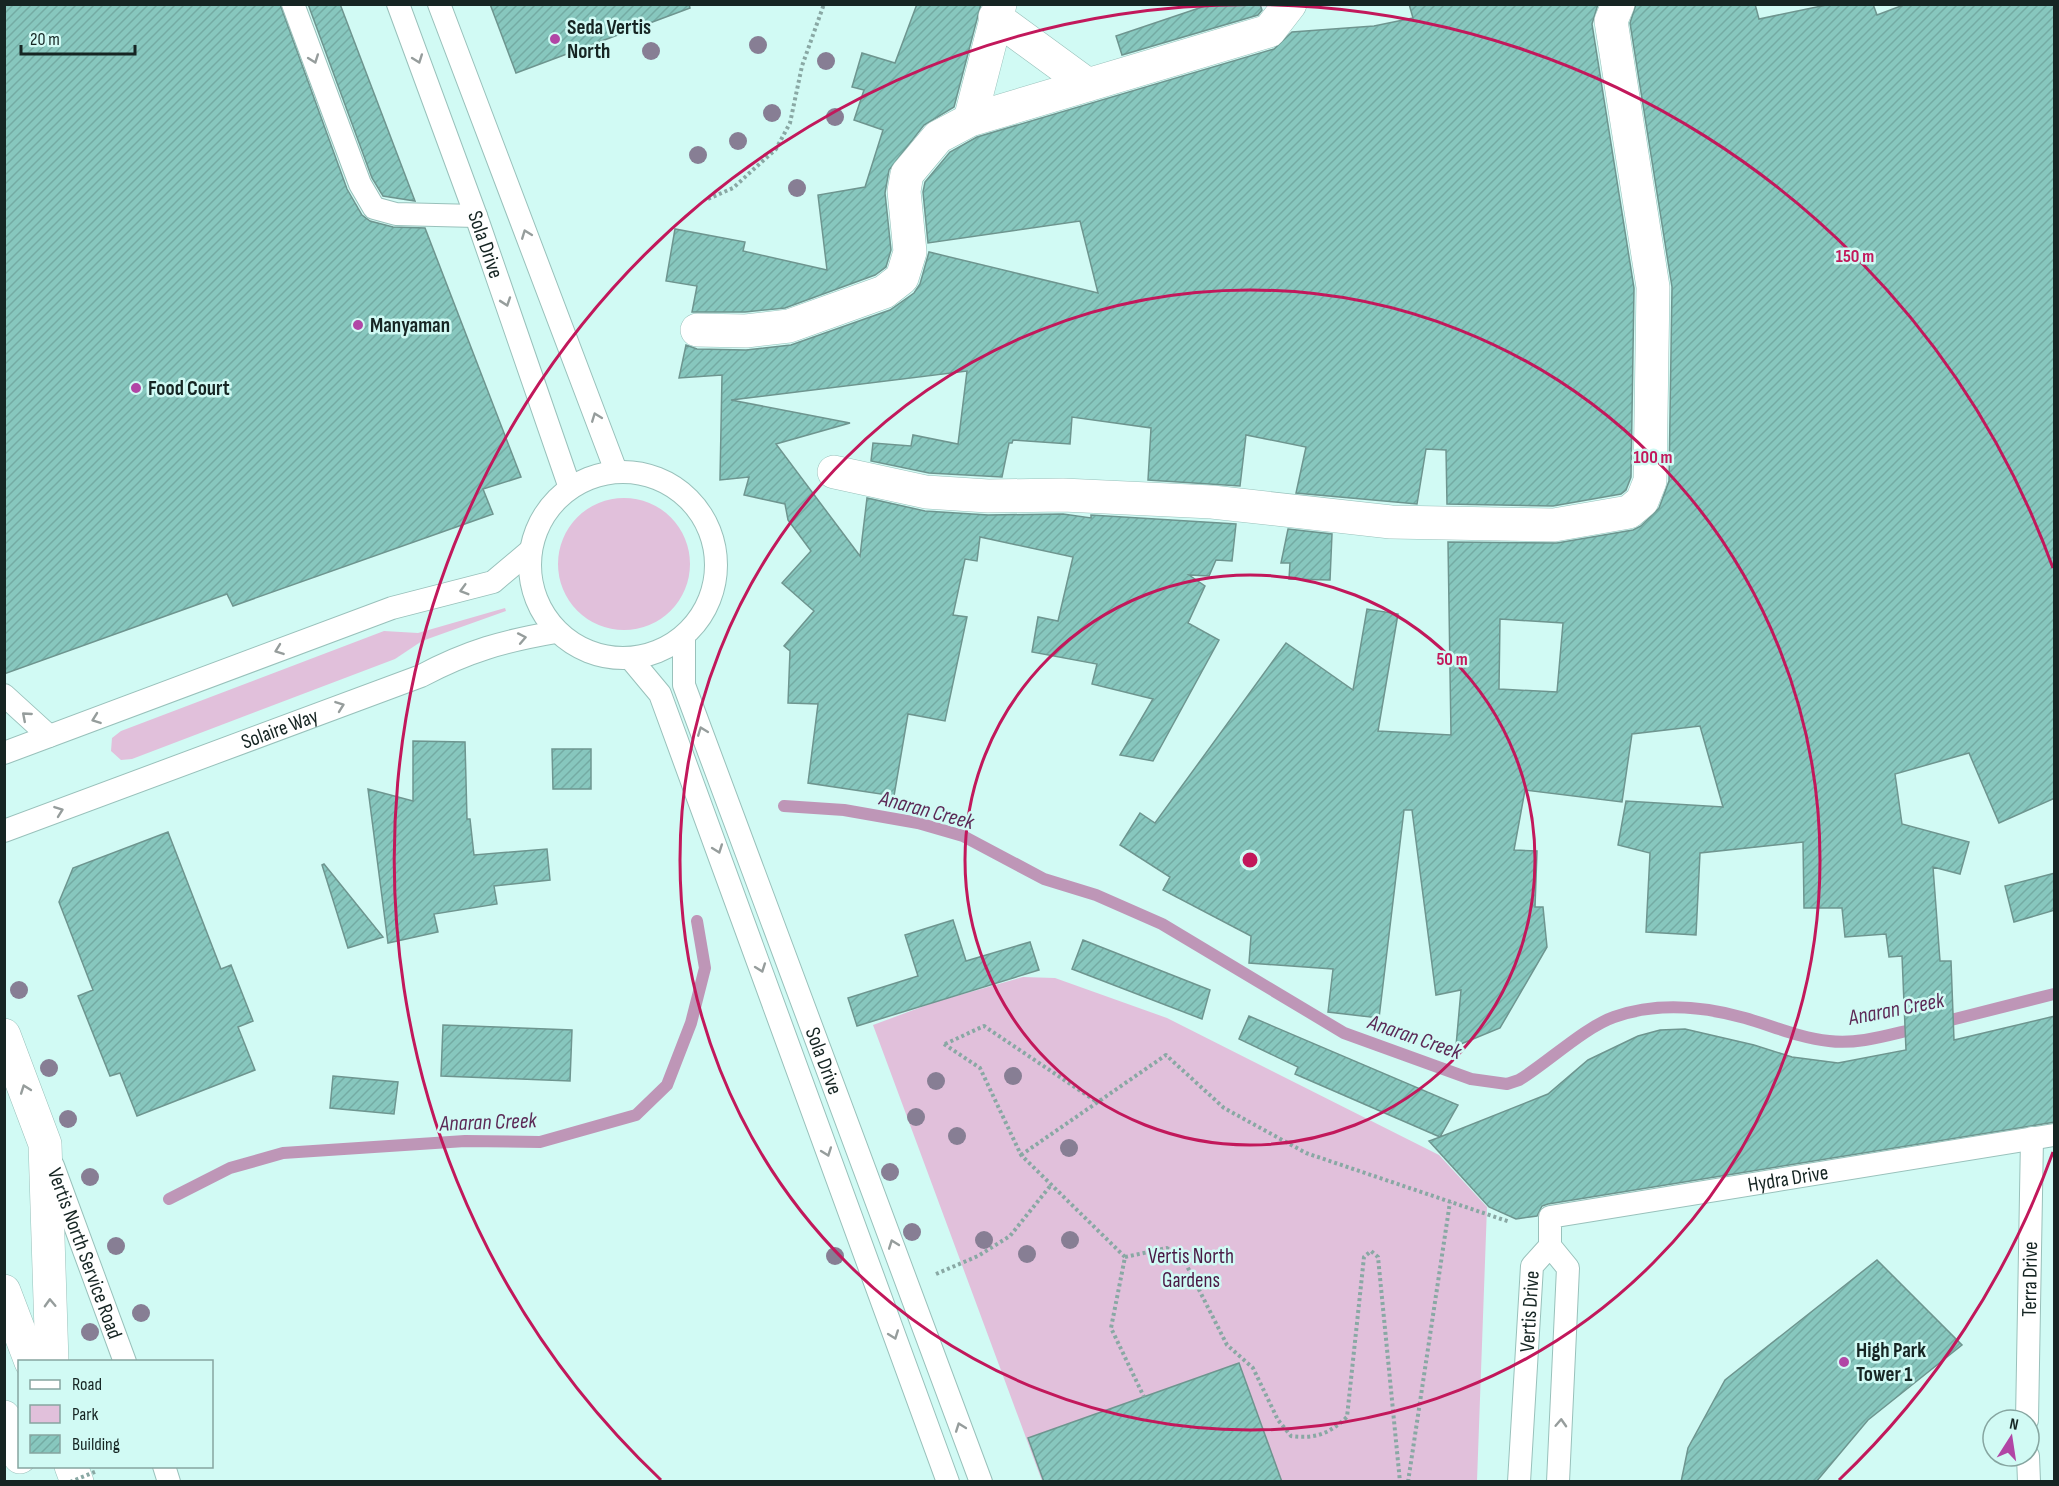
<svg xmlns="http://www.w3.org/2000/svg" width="2059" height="1486" font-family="'Sofia Sans Condensed',sans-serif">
<defs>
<pattern id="building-hatch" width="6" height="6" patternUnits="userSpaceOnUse" patternTransform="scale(1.5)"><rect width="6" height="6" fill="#87c7be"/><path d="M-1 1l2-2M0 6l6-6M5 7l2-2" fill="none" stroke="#74aba3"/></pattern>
</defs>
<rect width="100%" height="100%" fill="#d1faf4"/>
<!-- green -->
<path fill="#e1c0db" d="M558 564a66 66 0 1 1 132 0a66 66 0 1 1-132 0Z
M505,608l1,3 -84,30 -27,18 -263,100 -11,1 -10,-9 1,-13 9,-7 263,-100 34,2z
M1023,977l32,1 112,40 272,137 48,52 -10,274h-435l-169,-456 62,-23z"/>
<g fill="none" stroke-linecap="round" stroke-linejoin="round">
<!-- stream -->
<path stroke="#be96b7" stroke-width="12" d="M784,806l60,4 74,13 45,13 81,43 52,16 66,29 182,109 127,46 36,5 12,-4c28,-17 66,-53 95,-63 43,-15 88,-11 131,1 28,8 55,20 84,23 30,4 62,-7 90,-13
M1939,1023l115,-29
M169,1199l61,-31 53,-15 182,-12 75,1 96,-27 31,-30 24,-62 14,-55 -8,-47"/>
</g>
<!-- building -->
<path fill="url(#building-hatch)" stroke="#6e958f" stroke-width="1.5" fill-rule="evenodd" d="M4,4h276l67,185 15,26 8,6 23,6 32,1 96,249 -38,12 10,25 -260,92 -6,-12 -223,80z
M308,4h32l75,197 -32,-5 -11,-18z
M490,4h199l1,4 -174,65z
M917,4h64l-27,103 -30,18 -35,45 -4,23 6,57 -5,17 -11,8 -90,33 -40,4h-53l5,-26 -31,-5 9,-52 70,13 -2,9 84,19 -9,-75 47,-8 18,-57 -29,-10 10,-30 -12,-3 10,-34 33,10z
M1211,4h49l2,6 -4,5 -136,40 -6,-19z
M1409,4h189l-6,20 42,264 -3,189 -5,13 -5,4 -68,12 -106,-2 -1,-54 -20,-1 -9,55 -121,-11 10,-46 -60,-12 -6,51 -92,-6 3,-52 -79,-11 -2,27 -57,-4 -1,3h-3l-7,34 -73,-4 -58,-12 2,-18 38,3 2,-11 45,9 9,-73 -236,29 119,23 -74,21 84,112 7,-58 58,13 63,4 75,-1 28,4v-3l145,9 -4,37 -16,-1 -7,16 -20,-1 16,11 -17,37 31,17 -66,121 -33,-6 33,-56 -61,-15 5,-20 -65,-12 6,-35 20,4 15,-64 -93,-20 -3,24 -12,-2 -12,56 14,2 -22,104 -37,-7 -14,82 -86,-13 10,-79 -30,-1 2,-52 -6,-5 30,-35 -32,-28 29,-32 -23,-31 -3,-16 -41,-9 5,-18 -29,3 2,-105 -43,3 7,-33 11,4 49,1 45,-5 99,-35 24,-17 6,-9 9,-32 169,41 -18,-72 -152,22 -5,-51 2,-10 25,-30 27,-15 297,-88 18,-17 82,-6 39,-8z
M1636,4h119l4,15 72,-15h42l4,11 29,-11h149v794l-56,25 -30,-70 -74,21 7,50 67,18 -9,32 -27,-7 7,94h11l3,79 101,-24v106l-507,82 -6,2 -5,10 -21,3 -27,-12 -60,-66 11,-4 -145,-63 3,-7 -59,-28 10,-23 209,89 -18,32 108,-43 40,-34 50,-24 22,-6 25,-1 69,16 38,12 46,6 68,-13 -4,-94 -13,1 -3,-23 -41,3 -3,-29h-38l-1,-66 -103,11 -4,82 -50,-3 4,-79 -32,-8 8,-44 97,6 -23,-81 -68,8 -10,68 -97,-12 -11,60 23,1 -2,56h8l4,40 -47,81 -44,18 5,-56 -25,5 -24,-185h-8l-25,208 -51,-6 5,-43 -84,-6 2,-27 -88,-46 7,-13 -50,-32 20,-32 15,10 131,-180 67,47 14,-81 31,5 -20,117 73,4 -3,-193 109,1 76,-13 8,-4 18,-18 10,-27 3,-194 -42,-264zM1500,619l63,4 -6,69 -58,-3z
M1288,529l44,5 -2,46 -41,-1 1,-16h-9z
M413,741l52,1 2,77h3l4,36 73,-6 3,31 -56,6 3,18 -63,10 4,18 -50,11 -20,-154 45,12z
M552,749h39v40h-38z
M168,832l53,137 10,-4 22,56 -15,6 17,43 -118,46 -17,-43 -10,3 -32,-80 15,-6 -34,-88 14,-34z
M324,864l59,73 -35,11 -26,-83z
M2055,873v37l-41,12 -9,-36z
M953,920l13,41 64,-19 9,28 -182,56 -9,-28 70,-22 -13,-41z
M1083,940l127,50 -8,29 -130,-50z
M443,1025l129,5 -2,51 -129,-5z
M333,1076l65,6 -4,32 -64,-6z
M1877,1260l85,85 -94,75 -52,62h-135l7,-34 37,-68z
M1239,1363l43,119h-238l-16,-44z"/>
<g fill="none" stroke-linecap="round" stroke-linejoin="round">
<defs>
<g id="lane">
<path d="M293,4l67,180 14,24 22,6 80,2"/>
<path id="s1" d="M398,4l78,212 94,272"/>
<path d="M439,4l177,467"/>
<circle cx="623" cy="565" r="93"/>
<path id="s2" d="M684,636v49l297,797"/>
<path d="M630,658l30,36 288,788"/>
<path d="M4,695l45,41"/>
<path d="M4,753l388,-145 101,-26 38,-32"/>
<path id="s3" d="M4,831l417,-155c47,-25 83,-35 135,-44"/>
<path id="s4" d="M53,1166l72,196"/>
<path id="s5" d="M1550,1246v-29l504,-82"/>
<path id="s6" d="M2027,1420l5,-282"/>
<path d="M2028,1456l1,26"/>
<path d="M164,1466l5,16"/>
<path id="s7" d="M1519,1482l13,-216 18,-20 18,22 -10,214"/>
</g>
<path id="street" d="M995,17l93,68
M970,120l30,-116
M697,330l49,1 43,-5 95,-34 18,-14 8,-26 -6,-61 3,-17 31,-37 32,-17 299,-89 21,-27
M834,472l92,20 62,4 75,-1 149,7 179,20 163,3 75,-13 13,-11 8,-20 3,-194 -42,-266 7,-17
M4,1035l41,109 7,218"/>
<path id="primary" d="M4,1291l27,71
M71,1466l6,16"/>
<path id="highway" d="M4,1417l16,40"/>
</defs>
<!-- lane casing -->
<use href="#lane" stroke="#99c1bb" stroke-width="24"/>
<!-- street casing -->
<use href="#street" stroke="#99c1bb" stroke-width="34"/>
<!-- primary casing -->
<use href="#primary" stroke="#99c1bb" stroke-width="34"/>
<!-- highway casing -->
<use href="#highway" stroke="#99c1bb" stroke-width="34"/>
<!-- path -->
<path stroke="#89a8a4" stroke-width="4" stroke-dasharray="3 3" stroke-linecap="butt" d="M708,199l25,-11 43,-39 14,-26 12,-57 22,-62
M944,1044l36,24 41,87 104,102 -14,71 33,69
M945,1044l39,-18 113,76
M1021,1155l145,-100 58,53 82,45 204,69
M1125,1257l42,-9 18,14 42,83 26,23 25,52 13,16c24,3 38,-2 56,-19l17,-160 7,-6 7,6 22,225
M936,1274l42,-18 32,-20 41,-51
M1408,1482l42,-280"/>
<!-- lane -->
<use href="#lane" stroke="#fff" stroke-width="22"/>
<!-- street -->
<use href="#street" stroke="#fff" stroke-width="33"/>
<!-- primary -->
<use href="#primary" stroke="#fff" stroke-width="33"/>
<!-- highway -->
<use href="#highway" stroke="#fff" stroke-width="33"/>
<!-- path-bridge -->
<path stroke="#89a8a4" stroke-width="4" stroke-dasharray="3 3" stroke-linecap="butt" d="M70,1482l27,-11"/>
</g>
<!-- trees -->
<g fill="#877e94">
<circle cx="758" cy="45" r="9"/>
<circle cx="651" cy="51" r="9"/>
<circle cx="826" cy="61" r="9"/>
<circle cx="772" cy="113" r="9"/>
<circle cx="835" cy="117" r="9"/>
<circle cx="738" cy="141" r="9"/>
<circle cx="698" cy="155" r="9"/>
<circle cx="797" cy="188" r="9"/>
<circle cx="19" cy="990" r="9"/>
<circle cx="49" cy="1068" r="9"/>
<circle cx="1013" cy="1076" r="9"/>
<circle cx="936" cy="1081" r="9"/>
<circle cx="916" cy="1117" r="9"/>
<circle cx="68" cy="1119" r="9"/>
<circle cx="957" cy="1136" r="9"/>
<circle cx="1069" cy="1148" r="9"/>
<circle cx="890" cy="1172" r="9"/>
<circle cx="90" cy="1177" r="9"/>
<circle cx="912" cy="1232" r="9"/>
<circle cx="984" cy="1240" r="9"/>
<circle cx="1070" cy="1240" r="9"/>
<circle cx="116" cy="1246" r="9"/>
<circle cx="1027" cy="1254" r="9"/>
<circle cx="835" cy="1256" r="9"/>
<circle cx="141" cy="1313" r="9"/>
<circle cx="90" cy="1332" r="9"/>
</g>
<!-- one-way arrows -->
<defs><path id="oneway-chevron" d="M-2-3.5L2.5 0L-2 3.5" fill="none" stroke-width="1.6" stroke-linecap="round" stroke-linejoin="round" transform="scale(1.5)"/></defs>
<g stroke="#969d9c">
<use href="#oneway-chevron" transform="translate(314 59) rotate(70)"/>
<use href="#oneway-chevron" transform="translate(418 59) rotate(70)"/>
<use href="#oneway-chevron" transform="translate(526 234) rotate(-111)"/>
<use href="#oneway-chevron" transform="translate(506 302) rotate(71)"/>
<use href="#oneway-chevron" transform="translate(596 417) rotate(-111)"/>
<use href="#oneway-chevron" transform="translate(464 590) rotate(164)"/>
<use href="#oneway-chevron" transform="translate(522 638) rotate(-11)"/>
<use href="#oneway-chevron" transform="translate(279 650) rotate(160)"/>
<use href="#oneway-chevron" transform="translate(340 706) rotate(-20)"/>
<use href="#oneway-chevron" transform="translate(26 716) rotate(-139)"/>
<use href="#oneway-chevron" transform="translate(96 719) rotate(160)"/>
<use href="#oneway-chevron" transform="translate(702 731) rotate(-111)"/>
<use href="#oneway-chevron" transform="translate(59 811) rotate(-20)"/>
<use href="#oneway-chevron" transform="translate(718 849) rotate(70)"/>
<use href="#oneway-chevron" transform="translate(761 968) rotate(70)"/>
<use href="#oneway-chevron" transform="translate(25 1089) rotate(-110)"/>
<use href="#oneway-chevron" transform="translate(827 1152) rotate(70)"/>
<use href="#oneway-chevron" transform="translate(893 1244) rotate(-110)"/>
<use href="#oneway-chevron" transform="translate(50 1303) rotate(-92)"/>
<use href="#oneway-chevron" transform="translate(894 1335) rotate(70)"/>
<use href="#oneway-chevron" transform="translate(1561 1423) rotate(-87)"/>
<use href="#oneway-chevron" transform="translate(960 1427) rotate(-110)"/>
</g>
<!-- distance rings -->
<g fill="none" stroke="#c2185b" stroke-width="3">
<circle cx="1250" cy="860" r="285"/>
<circle cx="1250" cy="860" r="570"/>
<path d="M2053 1152A855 855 0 0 1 1839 1480M661 1480A855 855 0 1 1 2053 568"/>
</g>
<!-- markers -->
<g fill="#b145a5" stroke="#d1faf4" stroke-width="2">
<circle cx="555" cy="39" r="6"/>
<circle cx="358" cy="325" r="6"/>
<circle cx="136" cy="388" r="6"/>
<circle cx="1844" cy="1362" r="6"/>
</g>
<g text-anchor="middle" stroke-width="5" stroke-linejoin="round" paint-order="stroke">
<!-- poi labels -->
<g font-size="21" font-weight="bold" fill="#162523" stroke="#d1faf4" text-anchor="start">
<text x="567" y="34">Seda Vertis<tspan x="567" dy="24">North</tspan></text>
<text x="370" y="332">Manyaman</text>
<text x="148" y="395">Food Court</text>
<text x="1856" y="1357">High Park<tspan x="1856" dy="24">Tower 1</tspan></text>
</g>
<!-- street labels -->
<g font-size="21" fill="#162523" stroke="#d1faf4">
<text dy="7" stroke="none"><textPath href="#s1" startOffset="256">Sola Drive</textPath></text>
<text dy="7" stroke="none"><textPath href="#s3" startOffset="294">Solaire Way</textPath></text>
<text dy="7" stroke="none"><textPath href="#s2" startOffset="450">Sola Drive</textPath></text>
<text dy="7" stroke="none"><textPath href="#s5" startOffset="270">Hydra Drive</textPath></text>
<text dy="7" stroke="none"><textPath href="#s4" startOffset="93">Vertis North Service Road</textPath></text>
<text dy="7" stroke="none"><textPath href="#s6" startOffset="141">Terra Drive</textPath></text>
<text dy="7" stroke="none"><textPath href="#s7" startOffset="171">Vertis Drive</textPath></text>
</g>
<!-- park labels -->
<g font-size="21" fill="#4a1945" stroke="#d1faf4">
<text x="1191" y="1263">Vertis North<tspan x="1191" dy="24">Gardens</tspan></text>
</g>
<!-- water labels -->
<g font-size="22" font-style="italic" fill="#5c2956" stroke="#d1faf4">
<text transform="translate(927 809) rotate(15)" y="8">Anaran Creek</text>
<text transform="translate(1896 1008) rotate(-11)" y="8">Anaran Creek</text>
<text transform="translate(1415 1036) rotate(19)" y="8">Anaran Creek</text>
<text transform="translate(488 1121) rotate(-2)" y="8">Anaran Creek</text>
</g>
</g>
<circle cx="1250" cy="860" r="9" fill="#c2185b" stroke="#d1faf4" stroke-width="3"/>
<g font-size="18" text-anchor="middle" font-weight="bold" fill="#c2185b" stroke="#d1faf4" stroke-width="5" stroke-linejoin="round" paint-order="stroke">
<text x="1855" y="262">150 m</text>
<text x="1653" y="463">100 m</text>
<text x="1452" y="665">50 m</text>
</g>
<!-- border -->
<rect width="2059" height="1486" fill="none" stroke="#162523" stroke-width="12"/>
<!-- legend -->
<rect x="18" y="1360" width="195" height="108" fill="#d1faf4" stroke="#86a5a0" stroke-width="1.5"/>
<rect x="30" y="1380" width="30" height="9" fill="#ffffff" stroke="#86a5a0" stroke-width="1.5"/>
<text x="72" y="1390" font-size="18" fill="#162523">Road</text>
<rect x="30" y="1405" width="30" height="18" fill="#e1c0db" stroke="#86a5a0" stroke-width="1.5"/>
<text x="72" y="1420" font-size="18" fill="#162523">Park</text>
<rect x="30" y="1435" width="30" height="18" fill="url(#building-hatch)" stroke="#86a5a0" stroke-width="1.5"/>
<text x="72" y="1450" font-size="18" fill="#162523">Building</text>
<!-- north arrow -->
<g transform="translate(2011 1438) rotate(12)"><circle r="28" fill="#d1faf4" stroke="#86a5a0" stroke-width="1.5"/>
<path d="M0-4.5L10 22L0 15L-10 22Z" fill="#b145a5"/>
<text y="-9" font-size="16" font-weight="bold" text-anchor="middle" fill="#162523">N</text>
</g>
<!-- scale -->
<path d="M21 45v9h114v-9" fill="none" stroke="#162523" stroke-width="3"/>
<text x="30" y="45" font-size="18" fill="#162523" stroke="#d1faf4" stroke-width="4.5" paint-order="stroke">20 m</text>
</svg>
